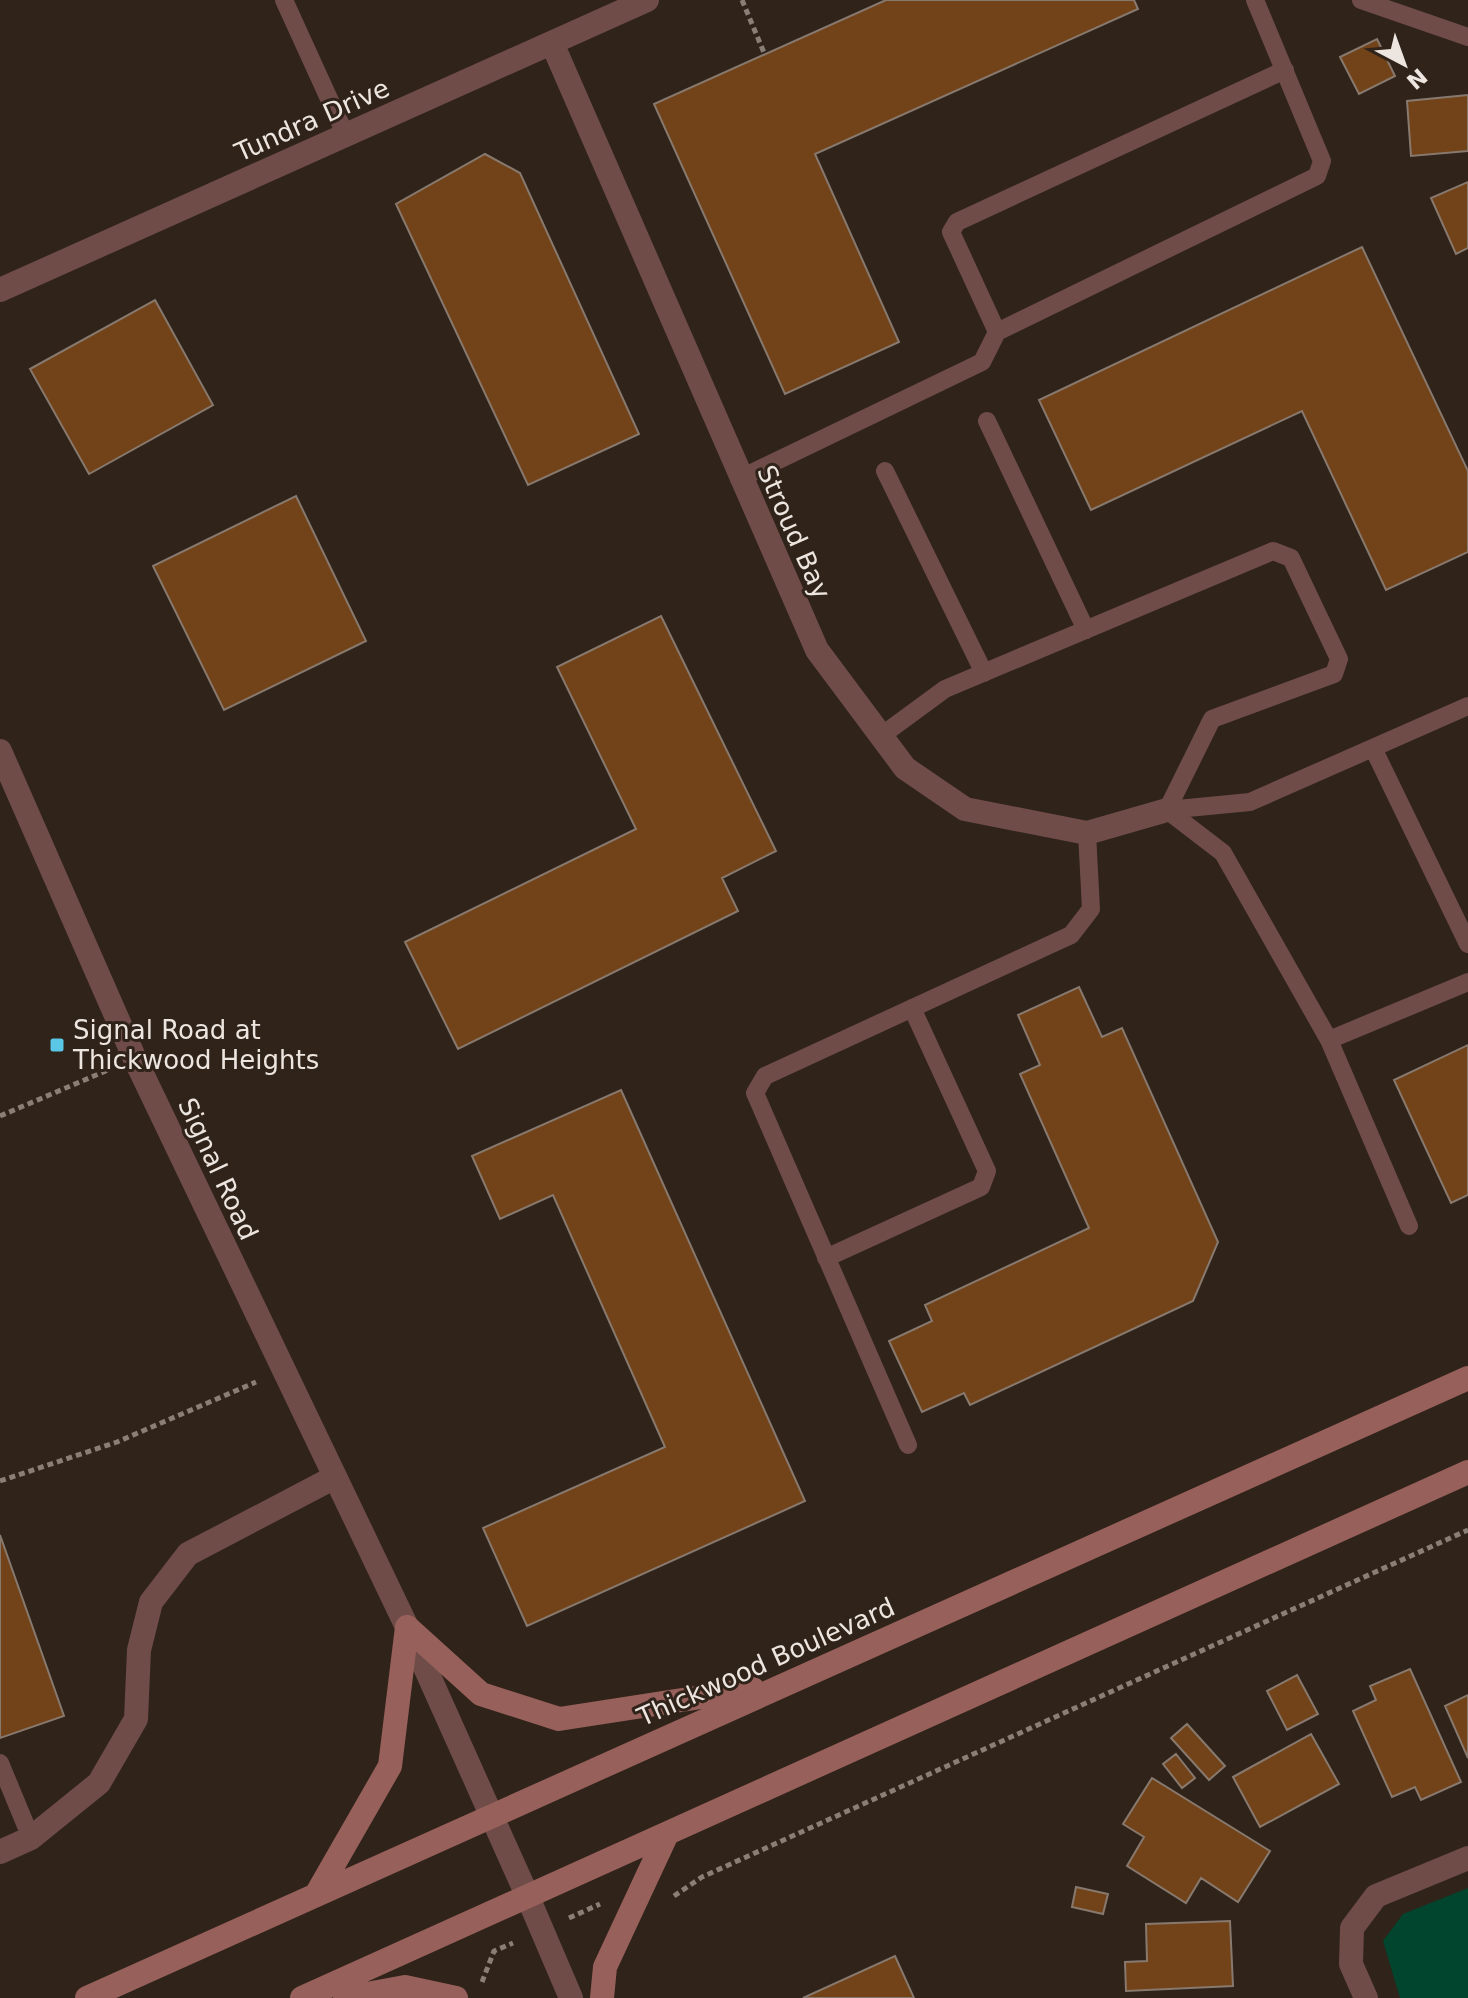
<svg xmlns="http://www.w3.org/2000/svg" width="1468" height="1998" font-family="'DejaVu Sans',sans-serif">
<rect width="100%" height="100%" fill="#2f231a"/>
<!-- green -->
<path fill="#01452f" d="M1468,1888v110h-68l-17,-57 20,-27z"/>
<!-- building -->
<path fill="#724218" stroke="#88796e" stroke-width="2" d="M886,0h248l4,9 -323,145 84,188 -114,52 -131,-290z
M1377,39l18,37 -36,18 -19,-37z
M1468,95v56l-57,5 -4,-55z
M485,154l35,19 119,261 -111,51 -132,-281z
M1468,182v66l-12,6 -25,-56z
M1362,247l106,224v81l-82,38 -84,-179 -211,99 -52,-110z
M155,300l58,105 -124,69 -59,-105z
M296,496l70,145 -142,69 -71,-144z
M661,616l115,235 -54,27 16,33 -280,138 -53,-107 231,-113 -79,-162z
M1079,987l23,50 20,-9 96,214 -25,59 -223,104 -6,-12 -42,19 -33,-71 43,-20 -7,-16 164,-77 -69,-154 20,-9 -22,-50z
M1468,1045v150l-17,8 -57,-123z
M621,1090l184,411 -278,125 -44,-98 182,-81 -112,-252 -53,24 -28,-63z
M0,1535l64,181 -64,22z
M1410,1669l51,113 -40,18 -6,-13 -23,10 -39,-86 23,-11 -6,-14z
M1297,1675l21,39 -31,16 -20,-39z
M1468,1695v63l-23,-52z
M1187,1724l38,42 -16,14 -38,-42z
M1311,1734l28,50 -79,43 -27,-50z
M1176,1754l19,24 -13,10 -19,-24z
M1152,1778l118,73 -32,51 -37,-24 -15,25 -59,-37 17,-29 -21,-13z
M1076,1887l32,7 -5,20 -31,-7z
M1230,1921l3,65 -107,5 -1,-29 22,-1 -1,-37z
M895,1956l19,42h-111z"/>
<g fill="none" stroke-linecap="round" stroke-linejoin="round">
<!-- path -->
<path stroke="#897f77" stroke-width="5" stroke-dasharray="6 4" stroke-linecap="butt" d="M742,0l23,55
M0,1116l108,-46
M0,1481l117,-39 139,-60
M674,1896l28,-19 766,-347
M569,1918l31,-14
M482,1982l12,-31 19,-8"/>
<!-- service -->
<path stroke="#6f4c48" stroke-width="18" d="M284,0l62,136
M1361,0l107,37
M997,332l-46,-100 6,-10 328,-152
M987,421l99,209
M885,471l99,202
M739,479l243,-117 15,-30 320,-156 5,-15 -67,-161
M881,736l64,-47 328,-138 18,7 48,101 -5,15 -122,45 -45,91
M1373,748l95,196
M1167,810l83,-8 218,-96
M1167,810l56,43 106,187
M1409,1226l-80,-186 139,-58
M826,1258l155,-71 6,-16 -75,-163
M908,1445l-153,-352 10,-17 306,-141 20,-26 -4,-76
M0,1763l31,75"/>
<!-- minor -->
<path stroke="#6f4c48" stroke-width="24" d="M552,43l265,607 88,118 60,41 122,24 80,-23
M0,290l647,-290
M0,1852l31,-14 68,-55 37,-64 3,-69 12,-48 37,-48 147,-77
M527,1895l44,103
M1366,1998l-15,-34 1,-36 24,-32 92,-38"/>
<!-- tertiary -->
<path stroke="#6f4c48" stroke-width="24" d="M0,751l135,308 272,568 120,268"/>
<!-- secondary -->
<path stroke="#97605a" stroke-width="24" d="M407,1627l74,67 78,25 194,-30
M316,1895l74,-129 17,-139
M87,1998l1381,-620
M302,1998l1166,-526
M345,1998l60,-11 51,11
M602,1998l3,-31 62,-133"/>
</g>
<!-- markers -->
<rect fill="#5bc7e7" stroke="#2f231a" stroke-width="3" x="49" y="1037" width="16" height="16" rx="4"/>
<g text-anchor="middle" stroke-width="6" stroke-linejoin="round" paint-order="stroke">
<!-- street labels -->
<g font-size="26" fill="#ede5df" stroke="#2f231a">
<text transform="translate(312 120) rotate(-24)" y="9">Tundra Drive</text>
<text transform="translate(794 532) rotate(66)" y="9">Stroud Bay</text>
<text transform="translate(218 1169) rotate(65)" y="9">Signal Road</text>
<text transform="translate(766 1662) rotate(-24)" y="9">Thickwood Boulevard</text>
</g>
<!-- poi labels -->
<g font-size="26" fill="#ede5df" stroke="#2f231a" text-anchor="start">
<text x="73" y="1039">Signal Road at<tspan x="73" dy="30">Thickwood Heights</tspan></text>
</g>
</g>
<!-- north arrow -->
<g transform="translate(1404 64) rotate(139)" stroke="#2f231a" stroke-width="6" paint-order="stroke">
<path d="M0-6L14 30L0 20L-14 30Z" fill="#ede5df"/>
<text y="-12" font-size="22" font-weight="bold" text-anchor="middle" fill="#ede5df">N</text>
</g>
</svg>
